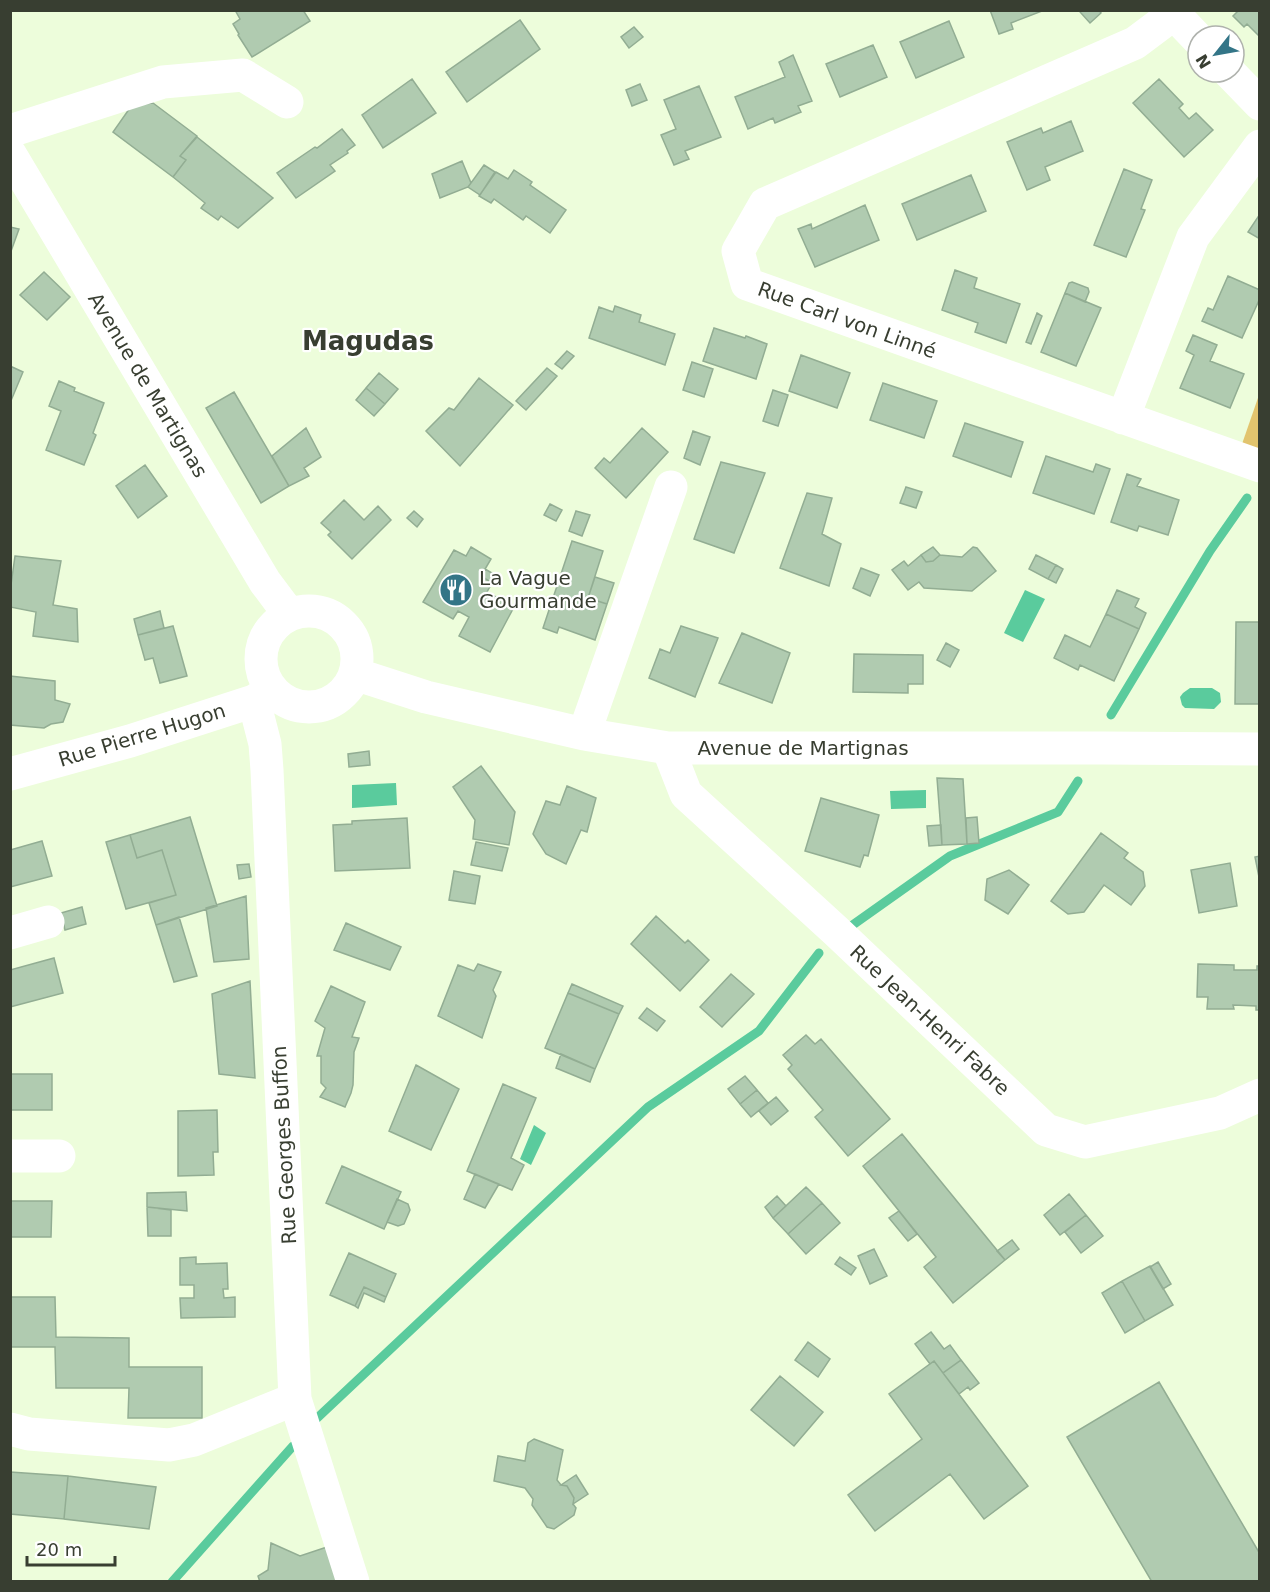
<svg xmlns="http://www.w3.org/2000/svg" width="1270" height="1592" font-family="'DejaVu Sans',sans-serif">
<rect width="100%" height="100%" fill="#edfddb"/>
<!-- green -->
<path fill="#e2c46e" d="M1259,395v55l-17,-6z"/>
<!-- water -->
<path fill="#5acb9d" d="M1025,590l20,9 -22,43 -19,-9z
M1190,688h22l8,5 1,9 -7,7 -29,-1 -3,-3 -2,-8 3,-4z
M396,783l1,22 -45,3v-23z
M926,790v18l-35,1 -1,-18z
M534,1125l12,8 -15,32 -11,-6z"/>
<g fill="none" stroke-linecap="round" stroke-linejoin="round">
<!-- stream -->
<path stroke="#5acb9d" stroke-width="9" d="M1111,715l99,-164 37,-53
M847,929l103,-73 108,-44 20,-31
M314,1421l334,-314 111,-76 60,-78
M172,1582l121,-136"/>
</g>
<!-- building -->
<path fill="#b0cbb0" stroke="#92ad93" stroke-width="1.5" d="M235,10h68l7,11 -58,36 -14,-22 1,-1 -6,-10 7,-5z
M990,10h52v1l-31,12 2,6 -14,5z
M1081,10h18l2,3 -11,10 -10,-11z
M1239,10h21v27l-13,-13 -3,3 -11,-11z
M520,20l20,29 -73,53 -21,-30z
M949,21l15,36 -48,21 -16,-36z
M634,27l9,10 -14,11 -8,-11z
M873,45l14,32 -47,20 -14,-33z
M793,55l19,46 -14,5 3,6 -26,11 -2,-5 -25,11 -13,-32 50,-20 -6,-15z
M412,79l24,34 -53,35 -21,-33z
M1159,79l24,25 -4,4 10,11 7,-6 17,17 -29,27 -51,-54z
M640,84l7,16 -15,6 -6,-16z
M699,86l22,51 -36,14 4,8 -15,6 -13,-30 15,-6 -12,-29z
M153,103l44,33 -17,20 6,4 -13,17 -60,-45 19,-27z
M1071,121l12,30 -38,16 5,13 -23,10 -20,-48 34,-14 2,5z
M342,129l13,16 -8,6 1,2 -18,12 5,6 -39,27 -19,-25 38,-26 2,1z
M197,137l76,61 -35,30 -17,-12 -3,4 -17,-12 4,-5 -32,-26 13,-17 -6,-4z
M462,161l9,22 -3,4 -28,11 -8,-24z
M484,165l11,7 -15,23 -12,-8z
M1124,169l28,11 -11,29 4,1 -19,47 -32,-12z
M514,170l18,12 -2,3 36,25 -16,23 -24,-17 -3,4 -29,-21 -3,4 -12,-7 17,-24 12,7z
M971,175l15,36 -69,29 -15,-36z
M865,205l14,35 -64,27 -17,-38 13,-5 1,5z
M1260,214v25l-12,-7z
M10,227l9,2 -9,25z
M955,270l22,8 -3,10 46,16 -14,39 -31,-11 3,-9 -36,-13z
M44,272l26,25 -23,23 -27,-25z
M1228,276l32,14v8l-18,40 -40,-17 6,-13 5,2z
M1072,282l16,6 1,4 -4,10 -20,-9 4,-10z
M1065,293l36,15 -25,58 -35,-14z
M615,306l26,9 -2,7 36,12 -10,31 -76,-27 10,-31 14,5z
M1037,313l5,3 -11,28 -5,-2z
M714,328l31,10 1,-2 21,8 -11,35 -53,-18z
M1193,335l24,10 -7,16 34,13 -14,34 -50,-20 14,-33 -8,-4z
M567,351l7,5 -12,13 -7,-5z
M801,355l49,18 -13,35 -48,-17z
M692,362l21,7 -9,28 -21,-7z
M10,366l13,6 -13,31z
M547,368l10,8 -31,34 -10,-9z
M379,373l19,16 -13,15 -19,-16z
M479,378l34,27 -53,61 -34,-35 23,-23 5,2z
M59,381l16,7 -1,3 30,12 -11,30 3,2 -12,30 -38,-15 15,-39 -12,-5z
M883,383l54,18 -13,37 -54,-18z
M366,388l19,16 -11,12 -18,-16z
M773,390l15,5 -10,31 -15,-5z
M234,392l55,94 -28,17 -55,-95z
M965,423l58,19 -12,35 -58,-21z
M306,428l15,29 -17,11 5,8 -20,10 -17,-30z
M642,428l26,24 -42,46 -31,-30 9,-10 6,5z
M693,431l17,6 -10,28 -16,-7z
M1046,456l47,16 3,-8 14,5 -16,45 -61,-21z
M721,462l44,11 -31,80 -40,-14z
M145,465l22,31 -29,22 -22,-32z
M1127,474l14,5 -4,7 42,14 -11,35 -29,-9 -2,5 -26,-9z
M906,487l16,5 -6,16 -16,-5z
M807,493l25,5 -10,36 19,10 -12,42 -49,-18z
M344,500l20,20 14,-14 13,14 -39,39 -24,-24 3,-3 -10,-9z
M550,504l12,6 -6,11 -12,-6z
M414,511l9,8 -6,8 -10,-9z
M576,511l14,4 -8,21 -13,-5z
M572,541l31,10 -15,47 19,6 -12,36 -36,-13 -2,6 -14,-5z
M471,547l20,12 -10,17 11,7 -5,9 27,15 -24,45 -31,-16 10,-19 -11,-6 -5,8 -30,-17 31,-52 12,6z
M933,547l7,8 -7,6 -7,1 -5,-7z
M973,547l4,1 19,23 -24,20 -48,-3 -5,-6 -11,8 -16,-20 12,-9 4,5 13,-11 5,7 7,-1 7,-6 22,2z
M1036,555l20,10 -8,14 -19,-10z
M15,556l46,5 -8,44 24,4 1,33 -45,-6 3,-24 -26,-5v-15z
M1056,565l7,4 -7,14 -8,-4z
M861,568l18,7 -9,21 -17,-8z
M485,569l12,7 -5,7 -11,-7z
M595,577l19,6 -7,21 -19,-6z
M1117,590l22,9 -4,8 11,6 -7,16 -33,-15z
M160,611l4,17 -26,7 -4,-16z
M1106,614l33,15 -25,52 -34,-16 -2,5 -24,-12 11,-23 25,12z
M1236,622h24v82h-25z
M173,626l14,50 -27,7 -7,-25 -8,2 -7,-25z
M681,626l37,12 -23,59 -46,-19 11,-29 10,4z
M742,633l48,20 -18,50 -53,-20z
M946,643l13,7 -9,17 -13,-7z
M854,654l69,1v29h-15v9l-55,-1z
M10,676l45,5v19l15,4 -7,18 -12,2 -7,4 -34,-3z
M369,751l1,14 -21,2 -1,-13z
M481,766l34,46 -6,33 -36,-6 2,-19 -22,-33z
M937,778l26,1 4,65 -25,1z
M567,786l29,12 -9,34 -6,-2 -15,34 -20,-10 -13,-20 13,-33 14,4z
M821,798l58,17 -11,41 -4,-1 -4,12 -55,-16z
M190,817l27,89 -61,19 -7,-22 27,-8 -14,-45 -25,8 -7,-23z
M977,817l2,26 -12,1 -1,-26z
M407,818l3,50 -75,3 -2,-46 19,-1v-3z
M941,825l1,20 -13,1 -2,-20z
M1101,833l27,20 -4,5 19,14 2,14 -14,19 -27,-20 -20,27 -16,2 -17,-13z
M130,835l7,23 25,-8 14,45 -50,14 -20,-67z
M42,841l10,35 -42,11v-37z
M476,842l32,6 -6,23 -31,-6z
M1260,856v26l-5,-25z
M1230,863l7,43 -38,7 -8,-43z
M249,864l2,13 -12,2 -2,-14z
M1009,870l20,15 -21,29 -23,-14 2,-21z
M454,871l26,5 -5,28 -26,-4z
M246,896l3,63 -35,3 -8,-54z
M82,907l4,17 -21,6 -4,-17z
M656,916l29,27 3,-3 21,20 -29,31 -49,-47z
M179,917l18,59 -23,6 -18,-57z
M346,923l55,24 -11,23 -56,-20z
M54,958l9,35 -53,14v-37z
M478,964l23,8 -8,18 3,6 -14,42 -44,-22 20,-51 16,6z
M1198,964l36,1v5h23v-4h3v44h-4v-4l-23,-1 1,4h-27l1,-12h-11z
M731,974l23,20 -32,33 -22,-20z
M250,981l5,97 -36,-4 -7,-80z
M572,984l51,22 -4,8 -51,-21z
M331,986l34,16 -13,35 7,1 -5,14 -1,33 -2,8 -6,14 -25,-10 6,-9 -5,-5v-27h-4l8,-28 -10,-7z
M568,993l51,21 -24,55 -50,-21z
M647,1008l18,13 -8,10 -18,-13z
M806,1035l9,9 6,-5 69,80 -42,37 -33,-39 8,-7 -35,-41 4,-4 -9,-10z
M561,1054l34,15 -5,13 -34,-14z
M416,1065l43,24 -28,61 -42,-19z
M10,1074h42v36h-42z
M745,1076l12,14 -17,14 -12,-15z
M503,1084l33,14 -25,60 13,7 -12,25 -45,-19z
M757,1090l11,13 -17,14 -11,-13z
M776,1097l12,14 -17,14 -12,-14z
M217,1110l1,42h-5l1,23 -36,1v-65z
M902,1134l103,126 -52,43 -29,-36 12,-10 -73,-91z
M342,1166l59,26 -17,37 -58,-26z
M475,1174l24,10 -14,24 -21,-9z
M806,1187l16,16 -34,31 -15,-16z
M186,1192l1,19 -40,-4v-14z
M1069,1194l17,21 -26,20 -16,-20z
M777,1196l9,10 -13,12 -8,-11z
M397,1199l11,5 2,6 -6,14 -6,2 -11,-4z
M10,1201h42l-1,36h-41z
M822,1203l18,20 -34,31 -18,-20z
M147,1207l24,3v26h-23z
M899,1211l18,23 -9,7 -19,-23z
M1086,1215l17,21 -22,17 -16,-21z
M1012,1240l7,9 -14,11 -8,-9z
M874,1249l13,27 -17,8 -12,-28z
M349,1253l47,21 -10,23 -22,-10 -9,19 -25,-11z
M196,1257v7l31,-1 1,26h-5l1,9 11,-1v20l-54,1 -1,-20h14v-13h-14v-27z
M840,1257l16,11 -5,7 -16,-11z
M1158,1262l13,22 -8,5 -13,-22z
M1150,1266l23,39 -28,16 -23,-40z
M1122,1281l23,40 -20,12 -23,-40z
M364,1287l22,10 -2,5 -20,-9 -6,15 -3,-2z
M10,1297h45l1,40 73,1v29h73v51h-74l1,-30h-73l-1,-41h-45z
M931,1332l13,17 6,-4 11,15 -18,13 -9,-12 -4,3 -15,-20z
M808,1342l22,17 -12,18 -23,-17z
M961,1360l18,23 -9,7 -2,-3 -9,7 -16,-21z
M934,1361l94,125 -44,33 -34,-45 -75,57 -27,-36 74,-56 -33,-45z
M780,1376l43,36 -29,34 -43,-36z
M1159,1382l101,172v28h-108l-85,-145z
M534,1439l29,11 -6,30 4,5 6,1 7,12 -1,6 3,4 -2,7 -20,14 -7,-2 -15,-22 1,-6 -8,-11 -31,-7 4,-25 27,5 3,-18z
M10,1472l58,4 -4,43 -54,-5z
M576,1475l12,19 -15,10 1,-6 -7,-12 -6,-1z
M68,1476l88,11 -7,42 -85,-10z
M271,1543l29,13 27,-9 12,35h-79l-2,-6 10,-6z"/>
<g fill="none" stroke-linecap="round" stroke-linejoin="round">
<!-- minor -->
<path stroke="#fff" stroke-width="33" d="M1179,10l-44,33 -370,161 -27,47 9,33 513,182
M1175,15l23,24
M1229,72l31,32
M10,131l153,-49 80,-7 44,27
M10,154l255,428 24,32
M1123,418l70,-181 67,-91
M261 659a48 48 0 1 1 96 0a48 48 0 1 1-96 0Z
M355,674l71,23 158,37 84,14h434l158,1
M254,701l11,43 2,26 28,629 58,183
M584,734l87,-247
M668,748l18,46 150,137 210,199 39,12 135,-29 40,-18
M10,774l120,-33 124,-40 17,-11
M10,933l38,-11
M10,1156h49
M10,1429l19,5 140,11 25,-5 101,-41"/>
</g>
<!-- icons -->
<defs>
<symbol id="restaurant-disc" viewBox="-11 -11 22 22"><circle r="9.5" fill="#337587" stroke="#fff"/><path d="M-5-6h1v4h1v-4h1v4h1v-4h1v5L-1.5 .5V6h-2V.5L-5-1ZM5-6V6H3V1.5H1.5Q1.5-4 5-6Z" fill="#fff"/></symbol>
</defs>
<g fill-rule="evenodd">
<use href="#restaurant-disc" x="437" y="571" width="38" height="38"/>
</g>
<g text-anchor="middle" stroke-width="4.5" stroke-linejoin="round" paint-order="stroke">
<!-- street labels -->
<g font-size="20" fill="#383e31" stroke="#fff">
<text transform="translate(847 320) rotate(20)" y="7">Rue Carl von Linné</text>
<text transform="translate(148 385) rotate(59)" y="7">Avenue de Martignas</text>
<text transform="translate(142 735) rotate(-17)" y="7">Rue Pierre Hugon</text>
<text x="803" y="755">Avenue de Martignas</text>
<text transform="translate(930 1020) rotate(43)" y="7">Rue Jean-Henri Fabre</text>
<text transform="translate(284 1145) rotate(-93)" y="7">Rue Georges Buffon</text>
</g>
<!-- poi labels -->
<g font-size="20" fill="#383e31" stroke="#fff" text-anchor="start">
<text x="479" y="585">La Vague<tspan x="479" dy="23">Gourmande</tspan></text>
</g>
<!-- district labels -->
<g font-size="26" font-weight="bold" fill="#383e31" stroke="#fff">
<text x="368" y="350">Magudas</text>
</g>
</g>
<!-- border -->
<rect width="1270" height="1592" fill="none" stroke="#383e31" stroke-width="24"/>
<!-- north arrow -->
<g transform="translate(1216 54) rotate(239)"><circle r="28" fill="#ffffff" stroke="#afb2ad" stroke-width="1.5"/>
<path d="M0-4.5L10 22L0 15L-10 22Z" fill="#337587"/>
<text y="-9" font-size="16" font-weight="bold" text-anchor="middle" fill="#383e31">N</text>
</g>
<!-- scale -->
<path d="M27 1556v9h88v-9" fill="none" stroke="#383e31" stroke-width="3"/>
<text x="36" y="1556" font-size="18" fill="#383e31" stroke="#ffffff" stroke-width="4.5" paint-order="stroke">20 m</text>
</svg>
